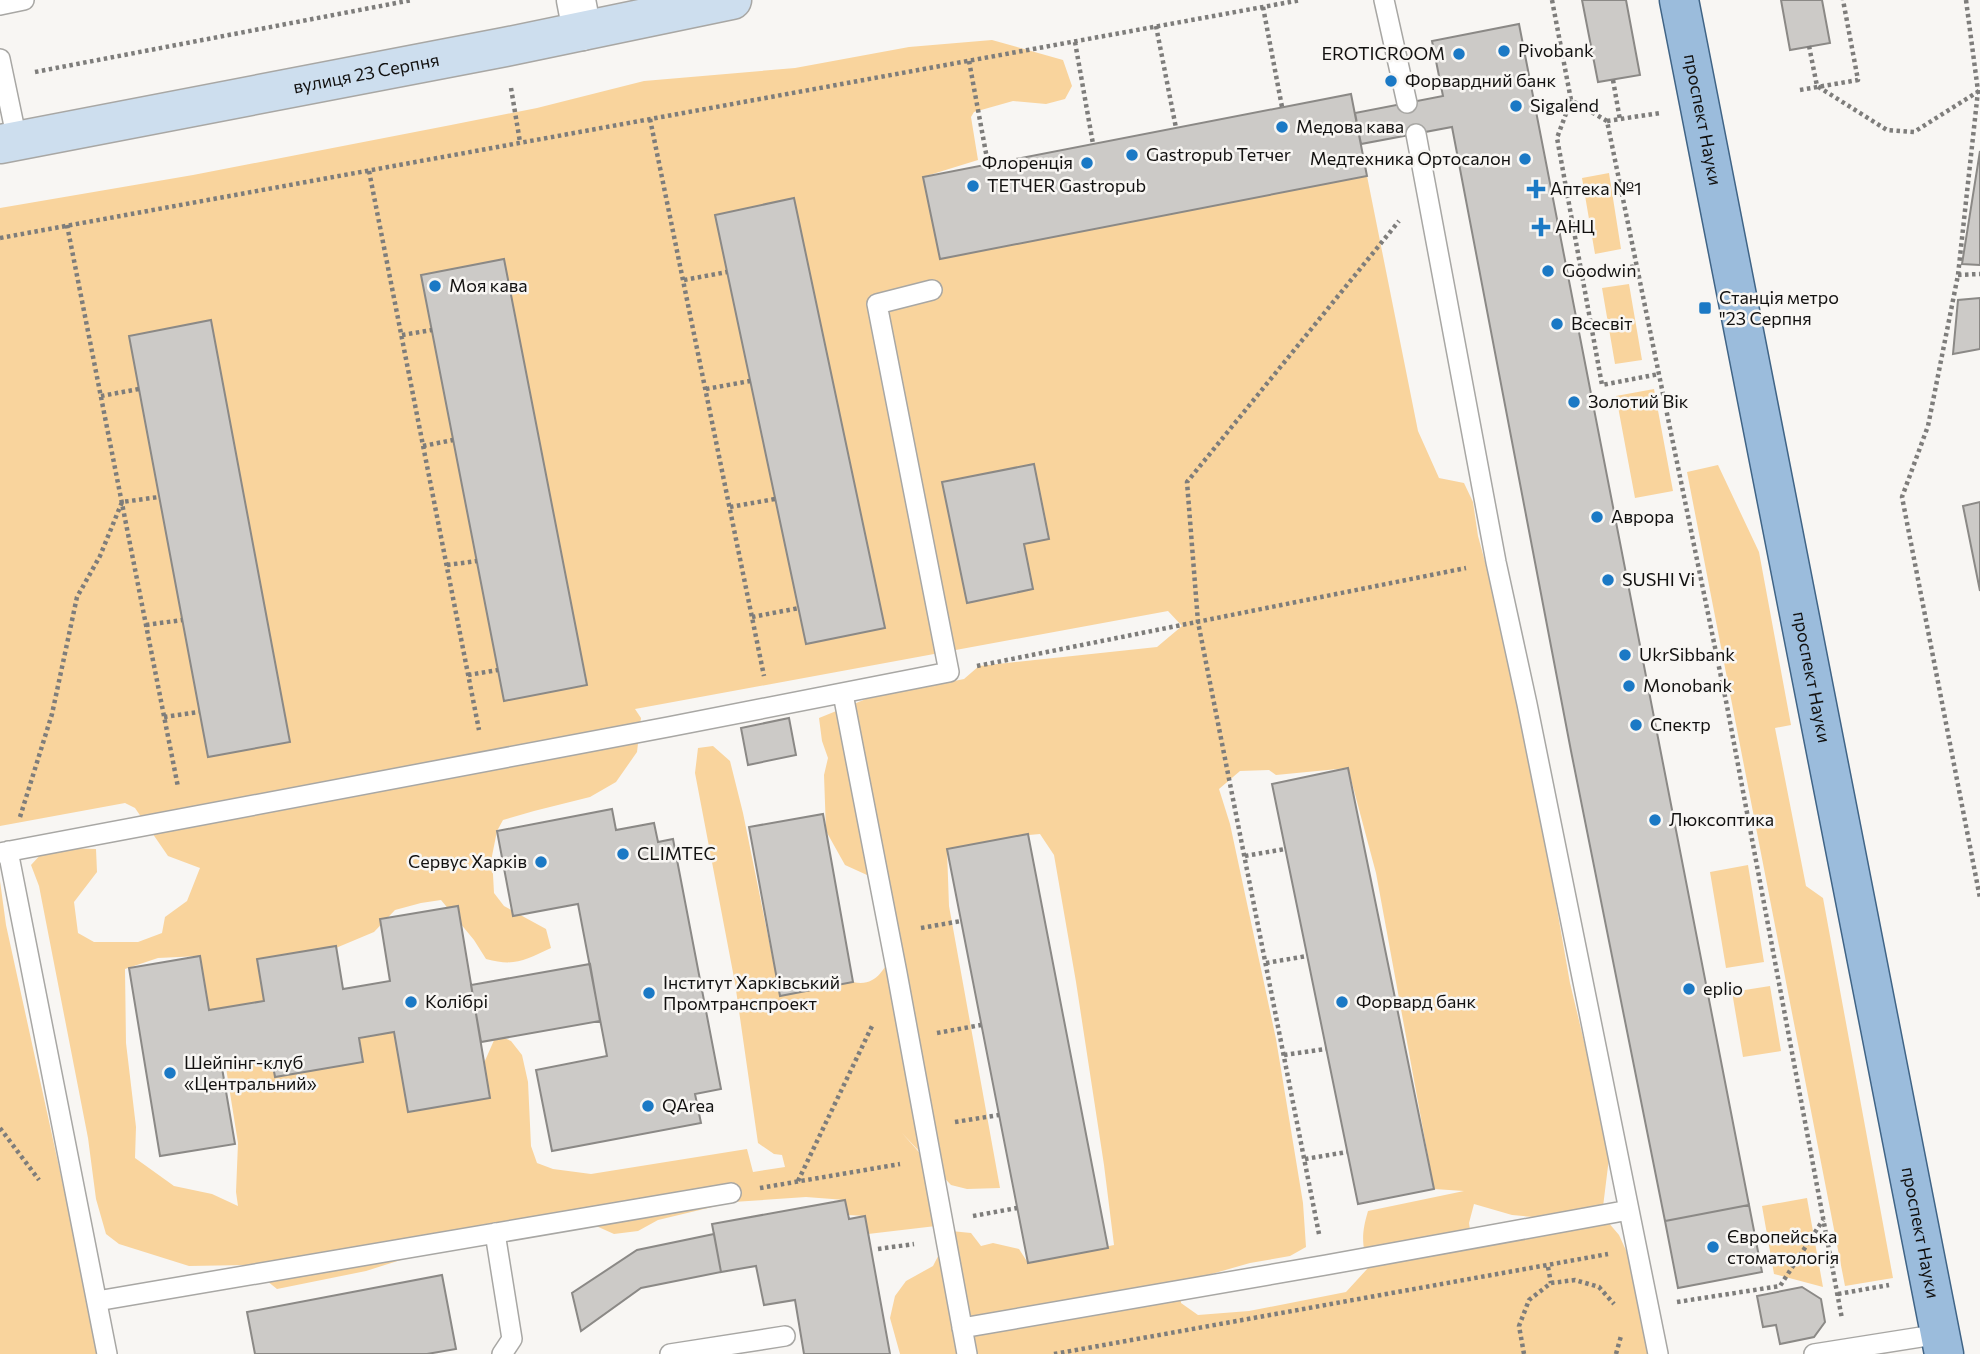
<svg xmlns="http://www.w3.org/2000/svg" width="1980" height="1354" font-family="Commissioner,sans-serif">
<rect width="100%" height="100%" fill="#f8f6f3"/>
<!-- green -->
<path fill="#f9d49d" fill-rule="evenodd" d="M992,40l71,20 9,26 -7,13 -19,5 -33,-3 -39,11 -3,5 7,43 -55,17 17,82 427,-83 51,255 21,47 25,5 9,19 5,34 22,81 24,104 46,262 40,167 -8,65 17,20 15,33 14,86h-748l-10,-36 5,-22 11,-15 27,-15 18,-35 20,2 10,13 12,-3 26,6 9,14 86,-18 -10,-80 -28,-183 -22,-127 -14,-21 -22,2 -71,14 2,56 51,282 -33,1 -16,-4 -49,-52 24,27 10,66 -68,8 -3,-18 -17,-1 -3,-15 -39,-3 -73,5 -75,18 -20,11 -24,3 -20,-9 -187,33 -41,13 -89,18 -30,-24 -58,1 -70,-22 -13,-10 -10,-35 -8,-61 -49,-252 -8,-21 12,-13 21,-4 32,1 1,23 -23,30 4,31 16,9h44l24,-9 3,-16 22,-16 13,-33 -32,-12 -33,-48 -10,-5 -125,23v-618l193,-33 258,-50 86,-17 107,-27 151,-13 114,-21zM1168,611l14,15 -25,21 -178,19 -15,13 -98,20 -47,19 3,23 6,17 -4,17 2,56 19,34 22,10 26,79c-10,16 -17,33 -40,28l-73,13 -37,-182 -13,-52 -17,-15 -15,2 -3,25 40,210 23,160 16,11 8,1 3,12 -32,5 -6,-23 -156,25 -38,-5 -16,-6 -6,-17 -3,-64 -6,-27 -11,-14 -9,-4 -7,1 -11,25 6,35 -82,14 -14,-80 -35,6 -84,39 -3,-17 -46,8 12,75 -2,49 2,14 -26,-12 -38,-8 -39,-28 1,-31 -10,-84 -1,-74 33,-11 42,-2 1,67 68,-13 43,-52 62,-26 21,-22 26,-7 20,-3 33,40 12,19c29,8 39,1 65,-11l-5,-19 -42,-23 -10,-13 -2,-37 5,-25 6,-11 31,-9 56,-14 26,-15 21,-30 4,-34 -6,-9zM1348,768l28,105 58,316 30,2 -96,20c-7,24 -6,32 0,57l-22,24 -97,19 -51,4 -17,-12 -1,-20 70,-20 40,-7 16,-9 -3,-44 -27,-164 -46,-215 -11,-35 21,-18 29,-1 7,5zM1474,1204l38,11 21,2 6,18 -67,10 -3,-22z
M1609,173l12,76 -26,5 -13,-76z
M1629,284l13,76 -27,4 -13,-76z
M1654,389l19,102 -38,7 -19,-102z
M1718,465l41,87 32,173 -16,3 31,158 17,12 70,380 -48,8 -158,-814z
M1748,865l16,97 -38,6 -16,-96z
M0,881l6,44 94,429h-100z
M1770,986l11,65 -38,6 -11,-65z
M1807,1198l16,89 -49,-13 -12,-68z"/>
<!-- building -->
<path fill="#cccac7" stroke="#8b8986" stroke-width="2" d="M1582,0h44l14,75 -42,7z
M1781,0h41l8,43 -40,7z
M1519,24l230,1181 -84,16 -94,-470 -119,-624 -91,17 -6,-31 88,-17 -11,-55z
M1351,94l16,82 -427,83 -17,-82z
M1980,151v114l-18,-1z
M794,198l91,430 -79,16 -91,-429z
M504,259l83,426 -83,16 -83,-426z
M1980,298v51l-27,5 5,-54z
M211,320l79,422 -82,15 -79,-421z
M1034,464l15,75 -25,5 9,45 -66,14 -25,-121z
M1980,502v89l-17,-85z
M789,718l7,37 -48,10 -7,-37z
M1348,768l86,421 -76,15 -86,-420z
M612,809l4,21 38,-7 4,19 15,-3 48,250 -26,5 6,29 -149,28 -16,-81 71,-14 -29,-152 -65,12 -16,-85z
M823,814l30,168 -73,14 -31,-169z
M1028,834l80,414 -80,15 -81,-414z
M458,906l32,192 -82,14 -14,-80 -35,6 4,24 -88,15 -3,-17 -50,8 13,76 -75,12 -31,-188 71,-12 9,54 55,-9 -7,-42 79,-13 7,43 47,-8 -10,-62z
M590,964l10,57 -119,21 -10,-57z
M845,1200l4,19 16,-3 25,138h-86l-9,-54 -31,5 -8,-39 -35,6 -9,-48z
M1749,1205l13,67 -84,16 -13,-67z
M714,1234l7,38 -80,16 -60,43 -9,-38 65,-43z
M442,1275l14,74 -29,5h-172l-8,-42z
M1802,1287l19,12 4,23 -11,15 -34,7 -4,-19 -13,2 -6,-31z"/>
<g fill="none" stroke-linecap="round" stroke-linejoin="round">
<defs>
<path id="lane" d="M1384,0l23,103
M0,5l24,-5
M0,59l17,81
M1416,134l80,428 31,142 131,650
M843,694l54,279 70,381
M8,851l99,503
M0,853l668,-126 281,-55 -72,-368 55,-14
M495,1233l17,106 -10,15
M97,1301l634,-108
M962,1328l364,-63 303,-55
M670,1354l115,-18
M1814,1354l126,-20"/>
<path id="street" d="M576,0l6,31"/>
<g id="secondary">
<path id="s1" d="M0,144l505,-97 227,-47"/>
</g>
<g id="primary">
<path id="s2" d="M1679,0l265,1354"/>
</g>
</defs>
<!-- lane casing -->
<use href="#lane" stroke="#a8a7a4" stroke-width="22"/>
<!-- street casing -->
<use href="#street" stroke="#a8a7a4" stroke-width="41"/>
<!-- secondary casing -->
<use href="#secondary" stroke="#a8a7a4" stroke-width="41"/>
<!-- primary casing -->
<use href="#primary" stroke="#406486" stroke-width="41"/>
<!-- path -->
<path stroke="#7e7d7b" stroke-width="4.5" stroke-dasharray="3.5 3.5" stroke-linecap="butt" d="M1552,0l19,100 36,21 120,585 115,613
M1966,0l12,91 -20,184 -30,151 -26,71 78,401
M1263,7l19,100
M1156,26l20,102
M1075,42l18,102
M1809,46l8,40 70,44 27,2 65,-41
M969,61l19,103
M35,72l377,-72
M1613,80l7,40
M511,88l9,54
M1800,90l58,-10 -15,-80
M1571,100l-14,38 45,247 57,-11
M650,119l114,557
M1607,121l53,-8
M369,171l110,559
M67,225l111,562
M0,238l1301,-238
M1582,275l55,-9
M1958,275l22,-1
M684,280l43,-8
M402,335l30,-5
M706,389l44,-8
M101,396l38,-7
M423,446l30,-6
M730,507l45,-8
M447,565l30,-4
M752,617l47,-9
M146,625l36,-5
M977,666l489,-98
M468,675l30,-5
M164,717l35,-5
M20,817l32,-103 25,-117 23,-41 22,-54 37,-5
M1245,856l40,-7
M921,928l40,-7
M1266,963l41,-7
M937,1033l44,-8
M1284,1055l42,-6
M955,1122l44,-7
M0,1128l39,52
M1305,1159l42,-7
M798,1181l75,-157
M760,1188l140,-24
M973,1216l44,-8
M1319,1234l-121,-612 -11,-140 212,-261
M878,1249l36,-5
M1548,1267l3,16
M1838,1294l51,-9
M1677,1302l103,-16 43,-66
M1054,1354l554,-100
M1524,1354l-5,-28 10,-26 22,-17 24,-3 24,7 15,17
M1616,1354l5,-18"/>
<!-- lane -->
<use href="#lane" stroke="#fff" stroke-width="19"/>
<!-- street -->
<use href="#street" stroke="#fff" stroke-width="38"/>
<!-- secondary -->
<use href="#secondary" stroke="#cddeee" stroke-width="38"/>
<!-- primary -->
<use href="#primary" stroke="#9bbcdc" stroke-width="38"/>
</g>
<!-- markers -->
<g fill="#1b79c5" stroke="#f8f6f3" stroke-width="2.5">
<circle cx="1504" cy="51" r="7"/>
<circle cx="1459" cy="54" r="7"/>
<circle cx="1391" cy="81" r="7"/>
<circle cx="1516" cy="106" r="7"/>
<circle cx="1282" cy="127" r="7"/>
<circle cx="1132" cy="155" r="7"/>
<circle cx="1525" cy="159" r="7"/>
<circle cx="1087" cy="163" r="7"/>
<circle cx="973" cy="186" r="7"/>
<path d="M1532.5 178.5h7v7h7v7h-7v7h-7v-7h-7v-7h7z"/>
<path d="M1537.5 216.5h7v7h7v7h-7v7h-7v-7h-7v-7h7z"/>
<circle cx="1548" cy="271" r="7"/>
<circle cx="435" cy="286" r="7"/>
<rect x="1698" y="301" width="14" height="14" rx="3.5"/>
<circle cx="1557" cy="324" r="7"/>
<circle cx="1574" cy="402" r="7"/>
<circle cx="1597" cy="517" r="7"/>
<circle cx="1608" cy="580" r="7"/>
<circle cx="1625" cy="655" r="7"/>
<circle cx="1629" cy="686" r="7"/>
<circle cx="1636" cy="725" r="7"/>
<circle cx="1655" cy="820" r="7"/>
<circle cx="623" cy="854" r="7"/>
<circle cx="541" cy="862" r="7"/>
<circle cx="1689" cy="989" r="7"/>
<circle cx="649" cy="993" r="7"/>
<circle cx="411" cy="1002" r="7"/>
<circle cx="1342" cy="1002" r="7"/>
<circle cx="170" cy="1073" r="7"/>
<circle cx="648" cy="1106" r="7"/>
<circle cx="1713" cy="1247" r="7"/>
</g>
<g text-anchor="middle" stroke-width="5" stroke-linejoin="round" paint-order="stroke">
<!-- poi labels -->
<g font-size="18" fill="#121110" stroke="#f8f6f3" text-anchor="start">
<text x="1518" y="57">Pivobank</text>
<text x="1445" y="60" text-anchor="end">EROTICROOM</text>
<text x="1405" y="87">Форвардний банк</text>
<text x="1530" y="112">Sigalend</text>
<text x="1296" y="133">Медова кава</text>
<text x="1146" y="161">Gastropub Teтчеr</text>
<text x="1511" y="165" text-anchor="end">Медтехника Ортосалон</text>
<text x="1073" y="169" text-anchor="end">Флоренція</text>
<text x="987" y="192">ТЕТЧЕR Gastropub</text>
<text x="1550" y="195">Аптека №1</text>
<text x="1555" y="233">АНЦ</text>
<text x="1562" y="277">Goodwin</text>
<text x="449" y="292">Моя кава</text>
<text x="1719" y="304">Станція метро<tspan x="1719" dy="21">"23 Серпня</tspan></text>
<text x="1571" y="330">Всесвіт</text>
<text x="1588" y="408">Золотий Вік</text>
<text x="1611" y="523">Аврора</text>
<text x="1622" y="586">SUSHI Vi</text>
<text x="1639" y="661">UkrSibbank</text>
<text x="1643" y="692">Monobank</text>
<text x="1650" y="731">Спектр</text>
<text x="1669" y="826">Люксоптика</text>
<text x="637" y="860">CLIMTEC</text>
<text x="527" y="868" text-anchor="end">Сервус Харків</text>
<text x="663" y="989">Інститут Харківський<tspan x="663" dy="21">Промтранспроект</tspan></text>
<text x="1703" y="995">eplio</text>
<text x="425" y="1008">Колібрі</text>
<text x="1356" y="1008">Форвард банк</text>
<text x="184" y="1069">Шейпінг-клуб<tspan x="184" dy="21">«Центральний»</tspan></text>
<text x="662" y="1112">QArea</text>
<text x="1727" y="1243">Європейська<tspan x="1727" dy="21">стоматологія</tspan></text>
</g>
<!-- street labels -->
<g font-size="18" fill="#121110" stroke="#f8f6f3">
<text dy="6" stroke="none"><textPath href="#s1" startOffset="373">вулиця 23 Серпня</textPath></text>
<text dy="6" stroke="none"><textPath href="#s2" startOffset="122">проспект Науки</textPath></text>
<text dy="6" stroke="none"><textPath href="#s2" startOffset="690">проспект Науки</textPath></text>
<text dy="6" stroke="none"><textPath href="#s2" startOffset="1256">проспект Науки</textPath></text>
</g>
</g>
</svg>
